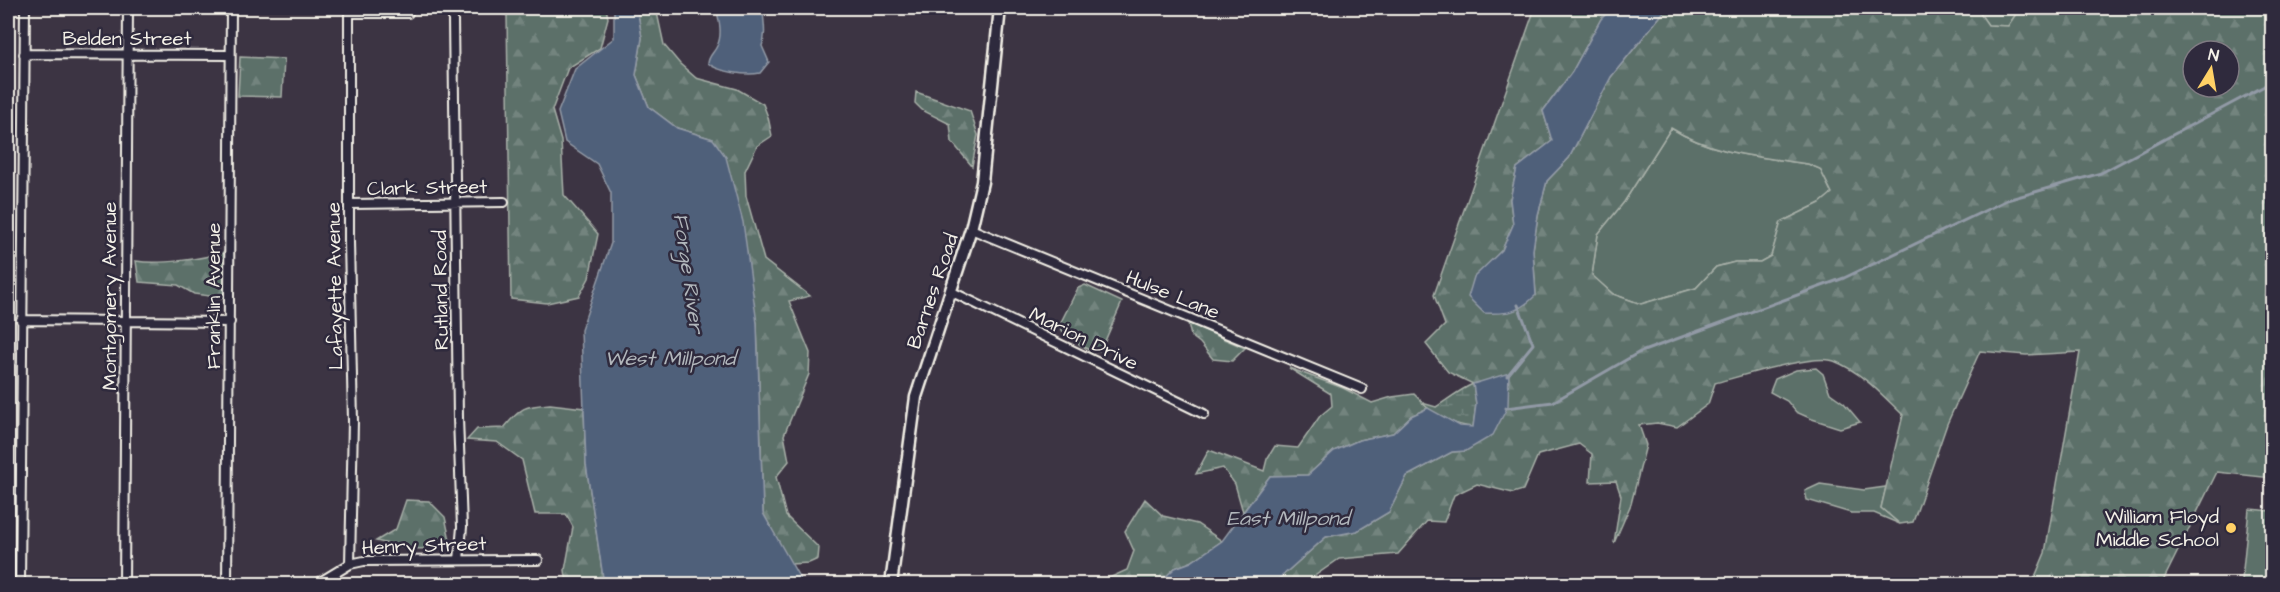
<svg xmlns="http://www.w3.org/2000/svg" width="2280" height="592" font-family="'Architects Daughter',sans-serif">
<defs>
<pattern id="forest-firs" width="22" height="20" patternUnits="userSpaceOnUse" patternTransform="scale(1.5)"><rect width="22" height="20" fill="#5b6f69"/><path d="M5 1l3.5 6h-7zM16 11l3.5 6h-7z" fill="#73847e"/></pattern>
<pattern id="wetland-marsh" width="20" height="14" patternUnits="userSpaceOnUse" patternTransform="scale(1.5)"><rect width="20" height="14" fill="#5b6f69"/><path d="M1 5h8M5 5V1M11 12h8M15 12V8" fill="none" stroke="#73847e"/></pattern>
</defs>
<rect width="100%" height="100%" fill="#3c3443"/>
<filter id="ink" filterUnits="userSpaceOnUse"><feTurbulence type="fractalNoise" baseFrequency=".0167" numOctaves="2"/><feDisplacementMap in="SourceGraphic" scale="12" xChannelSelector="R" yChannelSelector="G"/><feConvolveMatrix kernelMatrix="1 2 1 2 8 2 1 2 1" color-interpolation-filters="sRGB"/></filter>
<g filter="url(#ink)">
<!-- green -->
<path fill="#5b6f69" stroke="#a8b0a8" stroke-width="1.5" d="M1969,8h51l-12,18 -20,-1 -9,-13z
M1671,128c41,26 90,29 137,36l12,5 12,25 -12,9 -39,19 -10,34 -11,6h-25l-19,5 -20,21 -55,16 -28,-10 -21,-18 6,-42 26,-32z
M1816,368l7,6 7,19 14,10 16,19 -20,6 -28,-9 -16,-7 -9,-11 -17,-9 5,-13 21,-9z
M1820,484l44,6 22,-3 -5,21 19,16 -26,-11h-23l-44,-13 -2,-9z
M2249,509l23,2v72l-30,-3z"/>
<!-- forest -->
<path fill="url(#forest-firs)" stroke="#a8b0a8" stroke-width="1.5" fill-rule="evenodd" d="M456,8h150l2,10 -8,30 -32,20 -16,42 9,31 3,54 34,39 -9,44 -10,18 -32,7 -36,-4 -4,-284z
M637,8h19l8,37 16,19 16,14 41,11 26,15 5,13 4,19 -15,10 -12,25 1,25 18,64 46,36 -21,5 21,52 -1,21 -25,61 5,26 -13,16 10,39 33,32 -1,11 -9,4 -19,1 -27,-51 -6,-190 -44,-184 -36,-11 -28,-21 -13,-32 6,-37z
M1535,8h77l-11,11 -29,53 -29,39 9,30 -35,27 -7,31 3,26 -11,25 -9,10 43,35 -3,-45 5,-35 9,-34 22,-23 42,-81 56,-69h302l10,4 9,13 20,1 12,-18h252v470l-55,-6 -53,107 12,5h-144l13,-31 35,-201 -54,3 -46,-4 -33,73 -34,98 -13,2 -19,-16 22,-93c-21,-20 -41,-43 -69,-54 -19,-8 -96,16 -119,22l-7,21 -31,23 -20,-4 -18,2 7,20 -15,59 -17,39 7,-47 -5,-15 -26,1 2,-28 -13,-10 -41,11 -15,35 -10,3 -36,-9 -23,11 -10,27 -17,-1 -29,33 -59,5 -36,25h-30l53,-47 31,-6 32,-19 18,-36 45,-24 14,-1 29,-72 -22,5 -25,-12 -22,-28 19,-19 -11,-30zM2193,51h36v36h-36zM1671,128c41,26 90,29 137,36l12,5 12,24 -12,10 -39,19 -10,34 -11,6h-25l-19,5 -20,21 -55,16 -28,-10 -21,-19 6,-41 26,-32z
M240,57l44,2 -2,38 -44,-1z
M916,92l54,19 8,24 -6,31 -20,-24 -2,-18 -28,-14 -7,-7z
M224,252l1,46 -31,-4 -16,-9 -39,-3 -3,-21c22,4 67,-2 88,-9z
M1085,285l37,17 -21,48 -9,2 -26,-16 -7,-10 19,-38z
M1188,323l57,25 -13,13 -19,-2 -13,-16 -9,-7z
M1289,368l54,20 29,15 20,-6 22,-3 14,14 -17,8 -18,17 -34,7 -25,11 -26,24 -38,1 -27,36 -8,-28 -12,-16 -27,6 13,-24 55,21 3,-12 8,-13 23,2 22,-32 12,-10 -1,-12z
M550,404l34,4 2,56 18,120h-37l-2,-14 8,-43 -7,-13h-31l-13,-54 -25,-18 -30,-2 10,-11 27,-1c17,-21 20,-22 46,-24z
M1145,499l18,17 34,8 25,17 -31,21 -16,6 -17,16h-62l31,-14 7,-19 -9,-20z
M406,500l23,1 16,16 5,23c-20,16 -51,6 -74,1l20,-12z"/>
<!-- wetland -->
<path fill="url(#wetland-marsh)" stroke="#a8b0a8" stroke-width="1.5" d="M1473,384l3,20 -3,23c-18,-1 -38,-12 -51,-24l14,4c13,-8 23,-17 37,-23z"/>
<!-- water -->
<path fill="#50607a" stroke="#929aa6" stroke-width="1.5" d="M614,8h23l5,30 -6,37 13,32 28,21 36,11 13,18 17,65 14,101 6,190 40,71h-199l-18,-120 -5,-134 30,-87v-50l-14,-29 -32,-22 -7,-30 17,-43 39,-31z
M716,8h47c0,14 4,24 -1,38l7,16 -9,11c-12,3 -43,-1 -52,-10 1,-8 6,-10 9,-17 6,-11 2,-27 -1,-38z
M1612,8h55l-56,69 -42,81 -22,23 -9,34 -5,35 3,45c-18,18 -27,19 -52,18l-16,-16 6,-20 28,-27 11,-25 -3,-26 7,-31 35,-27 -9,-30 29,-39 29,-53z
M1509,373l-1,33 -15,29 -27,16 -14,1 -45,24 -18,36 -32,19 -31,6 -53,47h-115l17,-16 16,-6 31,-21 48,-65 38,-1 26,-24 25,-11 34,-7 18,-17 17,-8 32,18 13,1 3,-23 -3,-20z"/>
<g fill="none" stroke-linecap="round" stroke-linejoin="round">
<!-- stream -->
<path stroke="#929aa6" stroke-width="3" d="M1507,376l26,-32 -15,-39
M1506,408l47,-6 85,-49 206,-75 163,-78 94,-27 171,-91"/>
<defs>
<path id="street" d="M349,8v234l4,179 -3,143
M350,13h58
M453,20l5,398 4,109 -3,33
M24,54l206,1
M350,204l154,-2
M971,229l391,160
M950,291l254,123
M21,320l209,2
M20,584l5,-576
M124,584l4,-576
M227,584l4,-576
M317,584l33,-20 14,-3 174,-1"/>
<path id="secondary" d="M891,584l25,-187 55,-168 11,-47 18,-174"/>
</defs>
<!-- street casing -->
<use href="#street" stroke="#f4f1e8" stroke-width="12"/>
<!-- secondary casing -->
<use href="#secondary" stroke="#f4f1e8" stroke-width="15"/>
<!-- street -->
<use href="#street" stroke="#2f2a3d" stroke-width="8"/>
<!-- secondary -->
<use href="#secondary" stroke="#2f2a3d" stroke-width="10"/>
</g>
</g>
<!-- markers -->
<circle fill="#ffd166" stroke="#2f2a3d" stroke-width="2" cx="2231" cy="528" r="6"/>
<g text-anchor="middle" stroke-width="5" stroke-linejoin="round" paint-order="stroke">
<!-- street labels -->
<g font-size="20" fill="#f4f1e8" stroke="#2f2a3d">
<text x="127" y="45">Belden Street</text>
<text transform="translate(427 187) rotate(-1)" y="7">Clark Street</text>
<text transform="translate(334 286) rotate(-91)" y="7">Lafayette Avenue</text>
<text transform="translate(440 290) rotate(-91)" y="7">Rutland Road</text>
<text transform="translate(932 291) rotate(-71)" y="7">Barnes Road</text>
<text transform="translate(1173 294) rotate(22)" y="7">Hulse Lane</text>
<text transform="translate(109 296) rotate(-90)" y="7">Montgomery Avenue</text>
<text transform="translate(213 296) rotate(-90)" y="7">Franklin Avenue</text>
<text transform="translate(1084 338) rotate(26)" y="7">Marion Drive</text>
<text transform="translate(424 545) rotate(-2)" y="7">Henry Street</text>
</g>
<!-- poi labels -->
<g font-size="20" fill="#f4f1e8" stroke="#2f2a3d" text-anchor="end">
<text x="2219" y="523">William Floyd<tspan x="2219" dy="23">Middle School</tspan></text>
</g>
<!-- water labels -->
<g font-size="21" font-style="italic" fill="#b2b7bc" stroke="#2f2a3d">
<text transform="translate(689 273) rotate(82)" y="7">Forge River</text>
<text x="670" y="365">West Millpond</text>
<text x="1288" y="525">East Millpond</text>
</g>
</g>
<!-- margin -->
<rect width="2280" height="592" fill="none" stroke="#2f2a3d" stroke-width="30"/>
<rect x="15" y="15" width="2250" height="562" fill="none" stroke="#f4f1e8" stroke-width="2" filter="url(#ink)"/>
<!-- north arrow -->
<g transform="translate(2211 69) rotate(11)"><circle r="28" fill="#2f2a3d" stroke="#7e7a81" stroke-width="1.5"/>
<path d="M0-4.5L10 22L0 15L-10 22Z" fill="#ffd166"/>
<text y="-9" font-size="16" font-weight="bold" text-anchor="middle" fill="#f4f1e8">N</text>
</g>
</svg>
